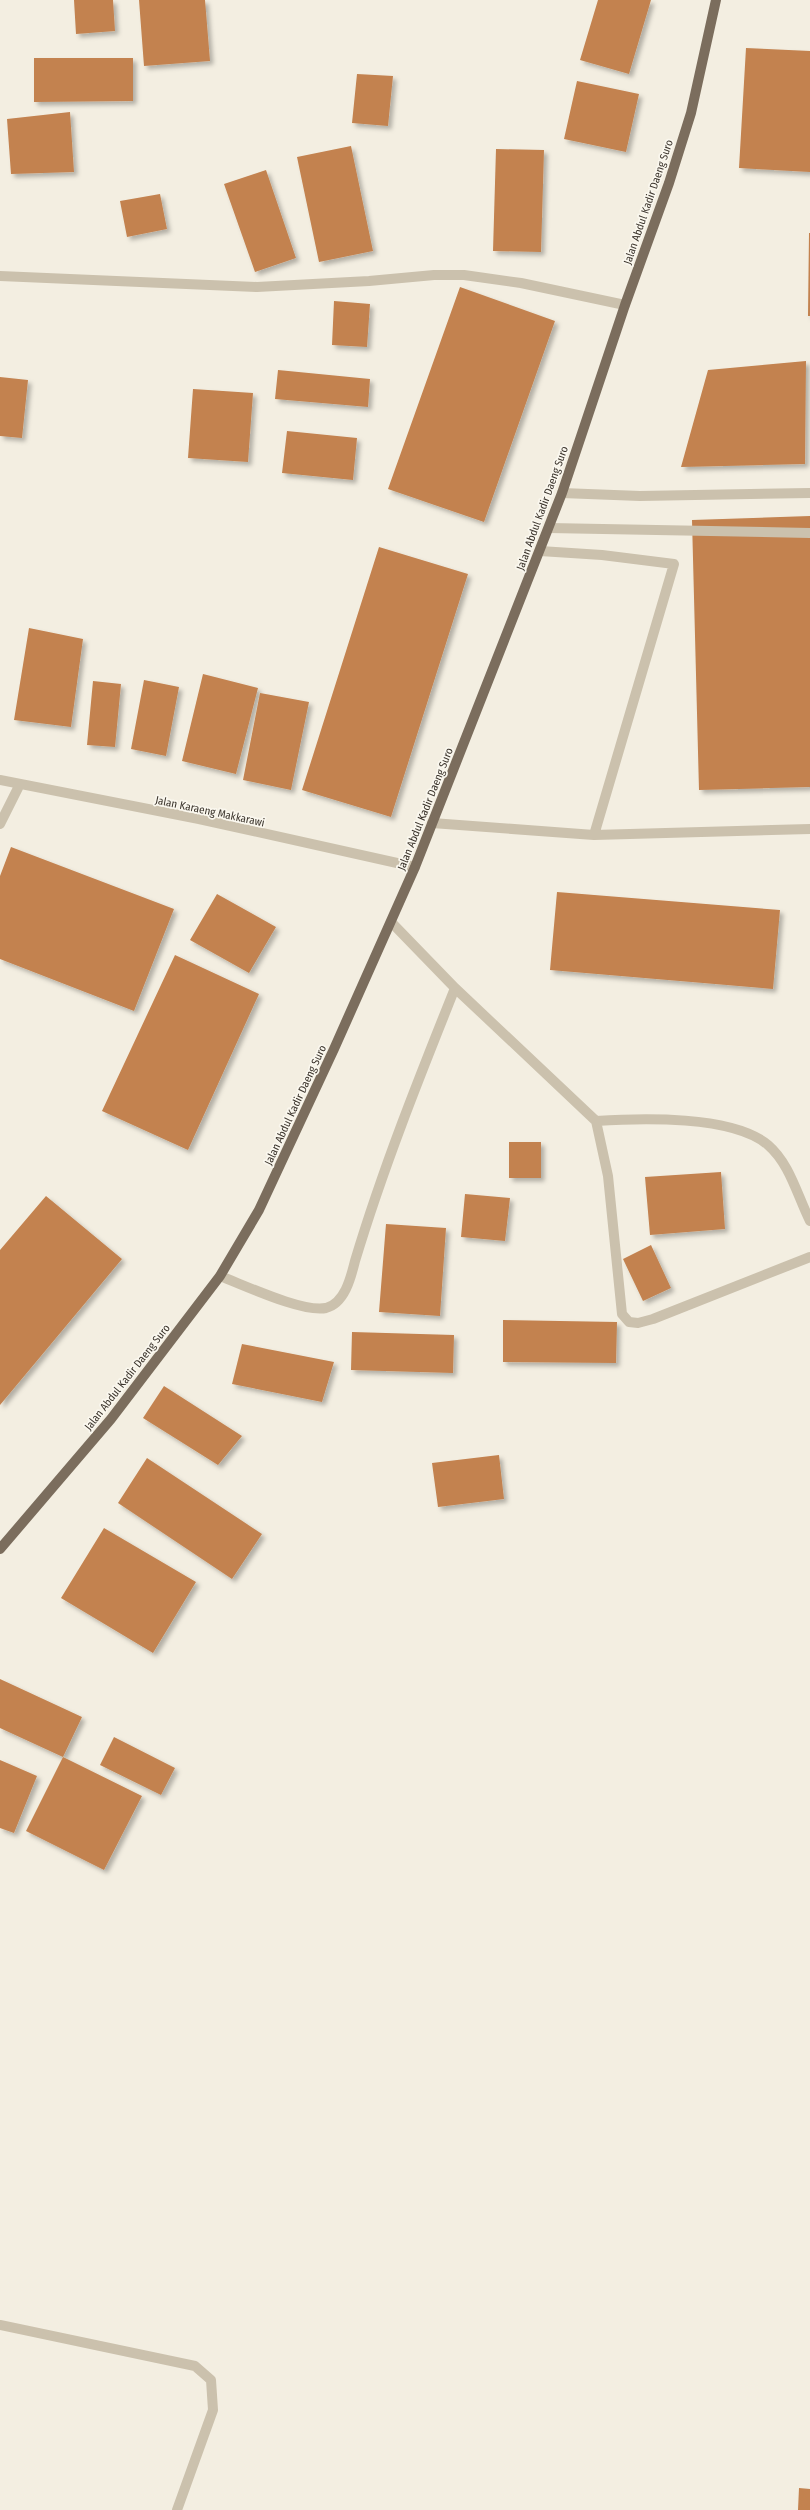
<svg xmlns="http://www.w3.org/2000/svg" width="810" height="2510" font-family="'Fira Sans Condensed',sans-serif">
<defs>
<filter id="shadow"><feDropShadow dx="3.5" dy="3.5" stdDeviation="2" flood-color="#0004"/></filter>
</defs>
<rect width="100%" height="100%" fill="#f3eee1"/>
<!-- building -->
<path fill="#c3824f" filter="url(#shadow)" d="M74,0h39l2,31 -39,3z
M139,0h66l5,61 -66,5z
M598,0h53l-22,74 -49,-14z
M746,48l64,3v121l-71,-4z
M34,58h99v43l-99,1z
M357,74l36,2 -5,50 -36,-3z
M577,81l62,13 -13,58 -62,-13z
M70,112l4,60 -63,2 -4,-55z
M351,146l22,105 -54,11 -22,-105z
M496,149l48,1 -3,102 -48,-1z
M266,170l30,88 -41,14 -31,-88z
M160,194l7,35 -40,8 -7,-36z
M809,233h1v83h-2z
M460,287l95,34 -71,201 -96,-33z
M334,301l36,3 -3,43 -35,-2z
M806,361l-1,103 -124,3 27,-97z
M278,370l92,9 -2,28 -93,-8z
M0,377l28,3 -6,58 -22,-2z
M193,389l60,4 -5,69 -60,-4z
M287,431l70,7 -4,42 -71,-7z
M810,516v271l-111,3 -7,-270z
M379,547l89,27 -77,243 -89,-27z
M29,628l54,11 -12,88 -57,-7z
M203,674l55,14 -22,86 -54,-13z
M144,680l35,7 -13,69 -35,-7z
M93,681l28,3 -6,63 -28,-2z
M260,693l49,9 -18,88 -48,-10z
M11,847l163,62 -40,102 -134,-52v-83z
M557,892l223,18 -7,79 -223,-19z
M217,894l59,33 -27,46 -59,-33z
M175,955l84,39 -71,156 -86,-39z
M509,1142h32v36h-32z
M721,1172l4,57 -75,6 -5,-58z
M465,1194l45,4 -5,43 -44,-4z
M46,1196l76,63 -122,146v-155z
M386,1224l60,4 -6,88 -61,-4z
M651,1245l20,43 -28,13 -20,-42z
M503,1320l114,2 -1,41 -113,-1z
M352,1332l102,3 -1,38 -102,-3z
M242,1344l92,18 -12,40 -90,-18z
M164,1386l78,50 -24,29 -75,-47z
M499,1455l5,44 -66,8 -6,-44z
M147,1458l115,76 -30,45 -114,-76z
M104,1528l92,54 -43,71 -92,-55z
M0,1679l82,38 -19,40 -63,-29z
M114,1737l61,31 -14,27 -61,-30z
M63,1757l79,39 -38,74 -78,-39z
M0,1760l37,16 -23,57 -14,-5z
M799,2488l11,1v21h-12z"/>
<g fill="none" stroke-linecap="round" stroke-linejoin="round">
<!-- service -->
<path stroke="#cbc1ad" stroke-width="10" d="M549,528l261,5
M540,551l62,4 72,9 -80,271
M432,823l162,12 216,-6
M392,923l63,65 141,133 12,55 14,138 7,8 9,1 15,-4 157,-62
M596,1121c44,-3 137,-6 172,24 22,19 29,50 42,76
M220,1276c24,9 83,37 106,32 19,-5 25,-31 29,-47 28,-93 64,-183 100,-273
M0,2325l195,41 16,14 2,30 -36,100"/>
<!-- minor -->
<path stroke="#cbc1ad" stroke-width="10" d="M0,276l257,11 112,-6 65,-6h30l57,8 104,22
M562,493l78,3 170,-3
M0,780l199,39 216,48
M0,824l20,-40"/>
<!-- primary -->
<path stroke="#7b6d5d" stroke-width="10" d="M0,1549l111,-130 109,-143 39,-66 75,-161 81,-182 147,-374 63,-188 44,-122 22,-70 25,-113"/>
</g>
<g text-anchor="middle" stroke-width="3.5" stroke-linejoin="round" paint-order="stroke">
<!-- street labels -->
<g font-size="11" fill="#3a332b" stroke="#faf7ee">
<text transform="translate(648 202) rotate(-71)" y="4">Jalan Abdul Kadir Daeng Suro</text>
<text transform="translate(542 508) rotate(-70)" y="4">Jalan Abdul Kadir Daeng Suro</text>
<text transform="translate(425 809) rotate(-68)" y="4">Jalan Abdul Kadir Daeng Suro</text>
<text transform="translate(210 811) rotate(12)" y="4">Jalan Karaeng Makkarawi</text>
<text transform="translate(295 1105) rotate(-65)" y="4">Jalan Abdul Kadir Daeng Suro</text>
<text transform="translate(127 1377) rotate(-52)" y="4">Jalan Abdul Kadir Daeng Suro</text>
</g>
</g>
</svg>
